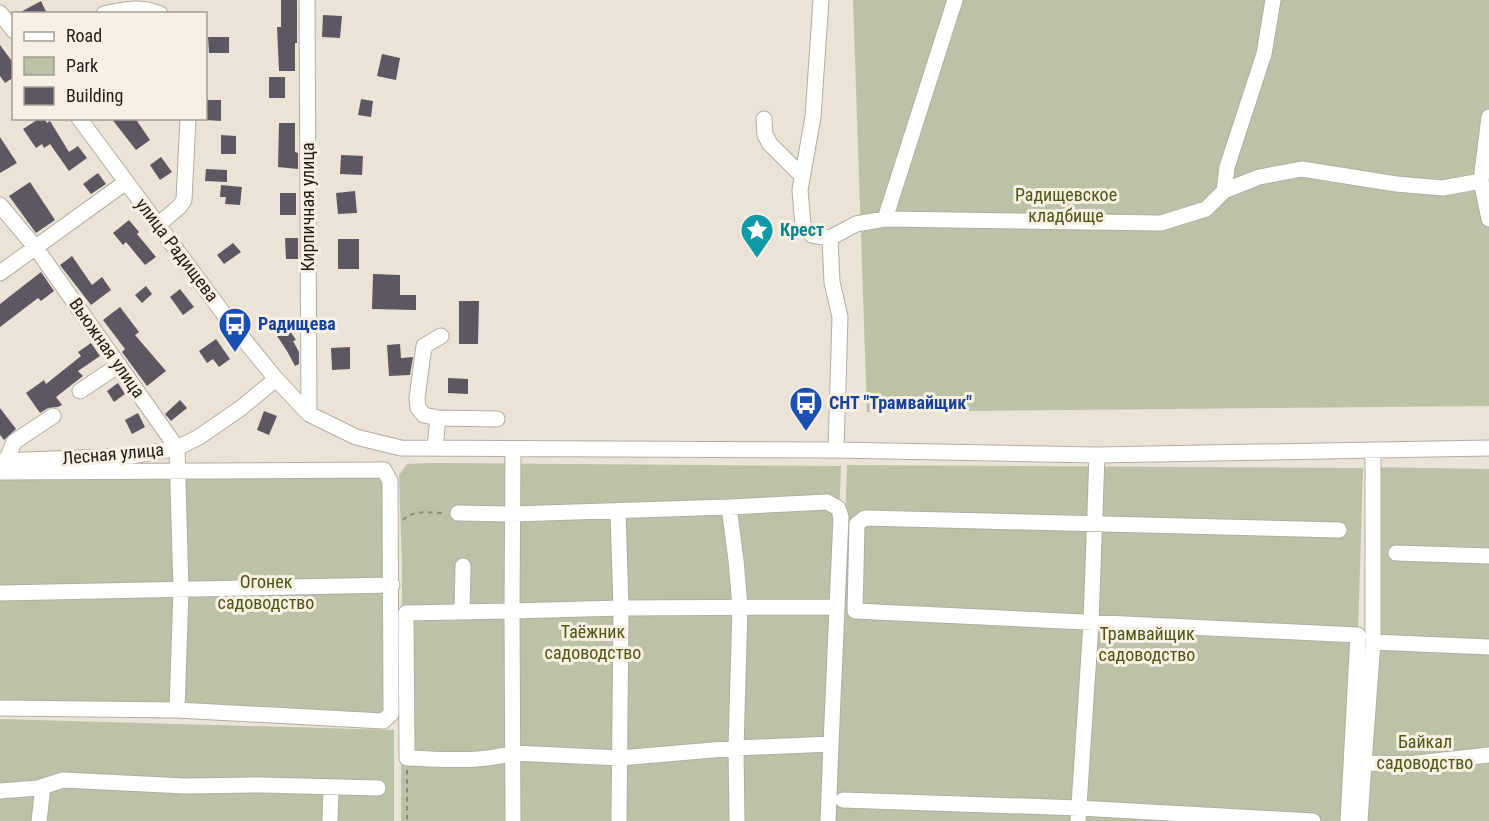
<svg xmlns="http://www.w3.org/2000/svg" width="1489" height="821" font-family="'Roboto Condensed',sans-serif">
<rect width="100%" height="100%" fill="#ece3d7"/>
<!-- green -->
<path fill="#bcc2a7" d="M853,0h636v406l-622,6z
M431,463l410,3 -13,355h-427l1,-255 -3,-91 8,-11z
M847,465l516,3 -5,167 -10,186h-513z
M1368,467l121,2v352h-133l12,-177z
M384,470l7,244 -391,-6v-236z
M0,719l394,11v91h-394z"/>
<!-- building -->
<path fill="#5d5762" d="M281,0h16v43h-2v28h-16l-2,-44h4z
M41,1l6,13h-30z
M323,15l19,1 -2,22 -18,-1z
M208,37h21v16h-20z
M0,45l14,19v13l-9,6 -5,-7z
M382,54l18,4 -4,22 -19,-4z
M269,77h16v21h-16z
M361,99l12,2 -2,16 -13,-2z
M206,100h15v21l-15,-1z
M40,118h4l3,5 3,-2 19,31 9,-6 9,12 -18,13 -19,-27 -6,4 -2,-4 -6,4 -13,-19z
M111,118h24l15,22 -14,10z
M279,123h16v29l3,1v16l-20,-2z
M221,135l15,1v18h-15z
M0,137l17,26 -17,10z
M341,155l22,1 -1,19 -22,-1z
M161,157l11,15 -12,8 -10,-15z
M206,169l21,1v12l-22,-1z
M98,173l8,11 -15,10 -8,-10z
M30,182l25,38 -19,13 -27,-37z
M221,185l21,2 -2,18 -15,-1 1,-7h-6z
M355,191l2,22 -19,1 -2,-21z
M280,193h16v22h-16z
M129,220l10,12 -2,2 19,23 -11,8 -19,-23 -3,3 -10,-12z
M285,238h13v21h-12z
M338,239h21v30h-21z
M233,243l8,9 -17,12 -7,-9z
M72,256l20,29 10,-8 9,13 -20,15 -31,-40z
M41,272l13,19 -13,10 -3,-3 -38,29v-23z
M373,274l27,1v20h16v15l-44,-1z
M146,286l6,8 -10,9 -7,-8z
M180,289l14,18 -11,8 -13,-18z
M459,301h20l-1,43h-19z
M120,307l19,25 -4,3 31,36 -19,15 -25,-34 3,-3 -22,-29z
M284,322l12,18 -3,1 6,11v12l-4,2 -8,-15 -14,-21z
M216,339l14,20 -11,8 -6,-8 -6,4 -8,-12z
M91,343l9,13 -22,15 5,5 -27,21 6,8 -4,2 -10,1 -8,5 -14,-20 18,-13 2,4 35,-28 -3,-4z
M400,344l1,14 12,-1 -3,18 -21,1 -2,-31z
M350,347v22l-18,1 -1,-22z
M448,378l20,1v15l-20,-1z
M118,383l7,11 -11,8 -7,-11z
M180,400l7,8 -16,13 -6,-7z
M0,408l16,21 -12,11 -4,-5z
M264,411l13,5 -8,19 -12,-5z
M138,413l7,14 -13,7 -7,-14z"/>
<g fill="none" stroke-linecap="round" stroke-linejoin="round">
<defs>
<path id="minor" d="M307,0l2,414
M821,0l-8,117 -13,73 3,35 9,10 18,3
M0,13l14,18
M104,14c20,-5 36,-8 56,0
M79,118l150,203 47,58 33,35 47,23 45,11 435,2 261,5 392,-7
M764,119l1,16 5,9 32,32
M1481,181l8,-64
M1224,191l3,-24 37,-113 9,-54
M0,205l36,43 141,200 4,142 -4,120
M885,219l70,-219
M158,225l22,-19 4,-6 4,-82
M0,273l126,-91
M80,391l39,-26
M438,418l59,1
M435,448l3,-30 -14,-3 -6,-7 -1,-10 7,-52 17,-10
M513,449l-1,162 109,-3 -2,213
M836,450l4,-133 -8,-35 -2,-44 26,-14 29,-5 276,4 45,-14 18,-18 35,-14 43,-8 94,15 47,4 38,-7 8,38
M0,461l131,-5 46,-8 22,-11 42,-29 35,-29
M6,461l8,-19 39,-26
M0,472l384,-2 6,11 1,233 -8,7 -206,-11 -177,-2
M618,511l3,97 216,-1
M458,513l55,1 216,-7 7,53 4,47 -4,141 1,73
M1339,530l-474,-12 -8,6 -2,87 503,24 -10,186
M1396,553l93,3
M0,593l392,-8
M462,612l1,-46
M1373,642l116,5
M1364,763l9,-121v-192
M0,791l38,-3 25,-8 122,6 77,-1 116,3
M843,800l236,8 234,13
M39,821l4,-35
M330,821l1,-33
M513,821l-1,-210 -106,2 1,145c35,1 72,5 106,-5l107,5 116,-10 95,-4 10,-227 -3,-9 -11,-6 -98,5
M828,821l3,-77
M1078,821l13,-198 6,-168
M1360,821l4,-58 44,1 81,-9"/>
</defs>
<!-- minor casing -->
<use href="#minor" stroke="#b4aca1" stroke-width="17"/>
<!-- path -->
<path stroke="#8e877f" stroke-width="2" stroke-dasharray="4.5 4.5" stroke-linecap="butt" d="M403,520c11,-11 29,-7 43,-7
M407,770v51"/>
<!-- minor -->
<use href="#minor" stroke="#fff" stroke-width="15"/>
</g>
<!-- icons -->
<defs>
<symbol id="sight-pin" viewBox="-11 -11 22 30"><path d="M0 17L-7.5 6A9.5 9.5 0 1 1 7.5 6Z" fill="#0f9aa8" stroke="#f9f0e4"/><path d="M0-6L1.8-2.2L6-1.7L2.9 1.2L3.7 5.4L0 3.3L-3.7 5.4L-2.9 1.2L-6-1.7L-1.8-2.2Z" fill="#fff"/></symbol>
<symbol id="bus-pin" viewBox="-11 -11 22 30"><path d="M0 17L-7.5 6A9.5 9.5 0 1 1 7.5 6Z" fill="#1a4fb4" stroke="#f9f0e4"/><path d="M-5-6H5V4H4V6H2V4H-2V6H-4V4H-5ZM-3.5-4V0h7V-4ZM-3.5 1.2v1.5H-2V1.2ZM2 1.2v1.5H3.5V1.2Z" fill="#fff"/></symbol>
</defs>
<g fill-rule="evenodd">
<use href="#sight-pin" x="738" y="211" width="38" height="52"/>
<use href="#bus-pin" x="216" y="305" width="38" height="52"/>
<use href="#bus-pin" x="787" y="384" width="38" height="52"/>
</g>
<g text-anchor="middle" stroke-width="6" stroke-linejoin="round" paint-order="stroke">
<!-- park labels -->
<g font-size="18" fill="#4c5612" stroke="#f9f0e4">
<text x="1066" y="201">Радищевское<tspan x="1066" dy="21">кладбище</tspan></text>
<text x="266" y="588">Огонек<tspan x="266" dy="21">садоводство</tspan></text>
<text x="593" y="638">Таёжник<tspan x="593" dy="21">садоводство</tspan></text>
<text x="1147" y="640">Трамвайщик<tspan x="1147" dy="21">садоводство</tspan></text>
<text x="1425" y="748">Байкал<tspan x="1425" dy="21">садоводство</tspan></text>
</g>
<!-- street labels -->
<g font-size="18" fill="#201d19" stroke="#f9f0e4">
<text transform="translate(308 207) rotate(-90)" y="6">Кирпичная улица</text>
<text transform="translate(177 250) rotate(53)" y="6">улица Радищева</text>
<text transform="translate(107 348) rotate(55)" y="6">Вьюжная улица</text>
<text transform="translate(113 454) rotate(-5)" y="6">Лесная улица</text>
</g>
<!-- culture labels -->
<g font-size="18" font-weight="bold" fill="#0d838f" stroke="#f9f0e4" text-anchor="start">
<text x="780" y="236">Крест</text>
</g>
<!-- transit labels -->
<g font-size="18" font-weight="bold" fill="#164399" stroke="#f9f0e4" text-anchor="start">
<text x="258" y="330">Радищева</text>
<text x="829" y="409">СНТ "Трамвайщик"</text>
</g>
</g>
<!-- legend -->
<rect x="12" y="12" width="195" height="108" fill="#f9f0e4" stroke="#a29c93" stroke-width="1.5"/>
<rect x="24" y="32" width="30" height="9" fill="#ffffff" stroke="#a29c93" stroke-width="1.5"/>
<text x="66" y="42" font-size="18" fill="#201d19">Road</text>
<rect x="24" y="57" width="30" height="18" fill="#bcc2a7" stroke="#a29c93" stroke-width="1.5"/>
<text x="66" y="72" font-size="18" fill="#201d19">Park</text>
<rect x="24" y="87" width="30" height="18" fill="#5d5762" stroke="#a29c93" stroke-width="1.5"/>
<text x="66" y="102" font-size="18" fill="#201d19">Building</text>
</svg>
